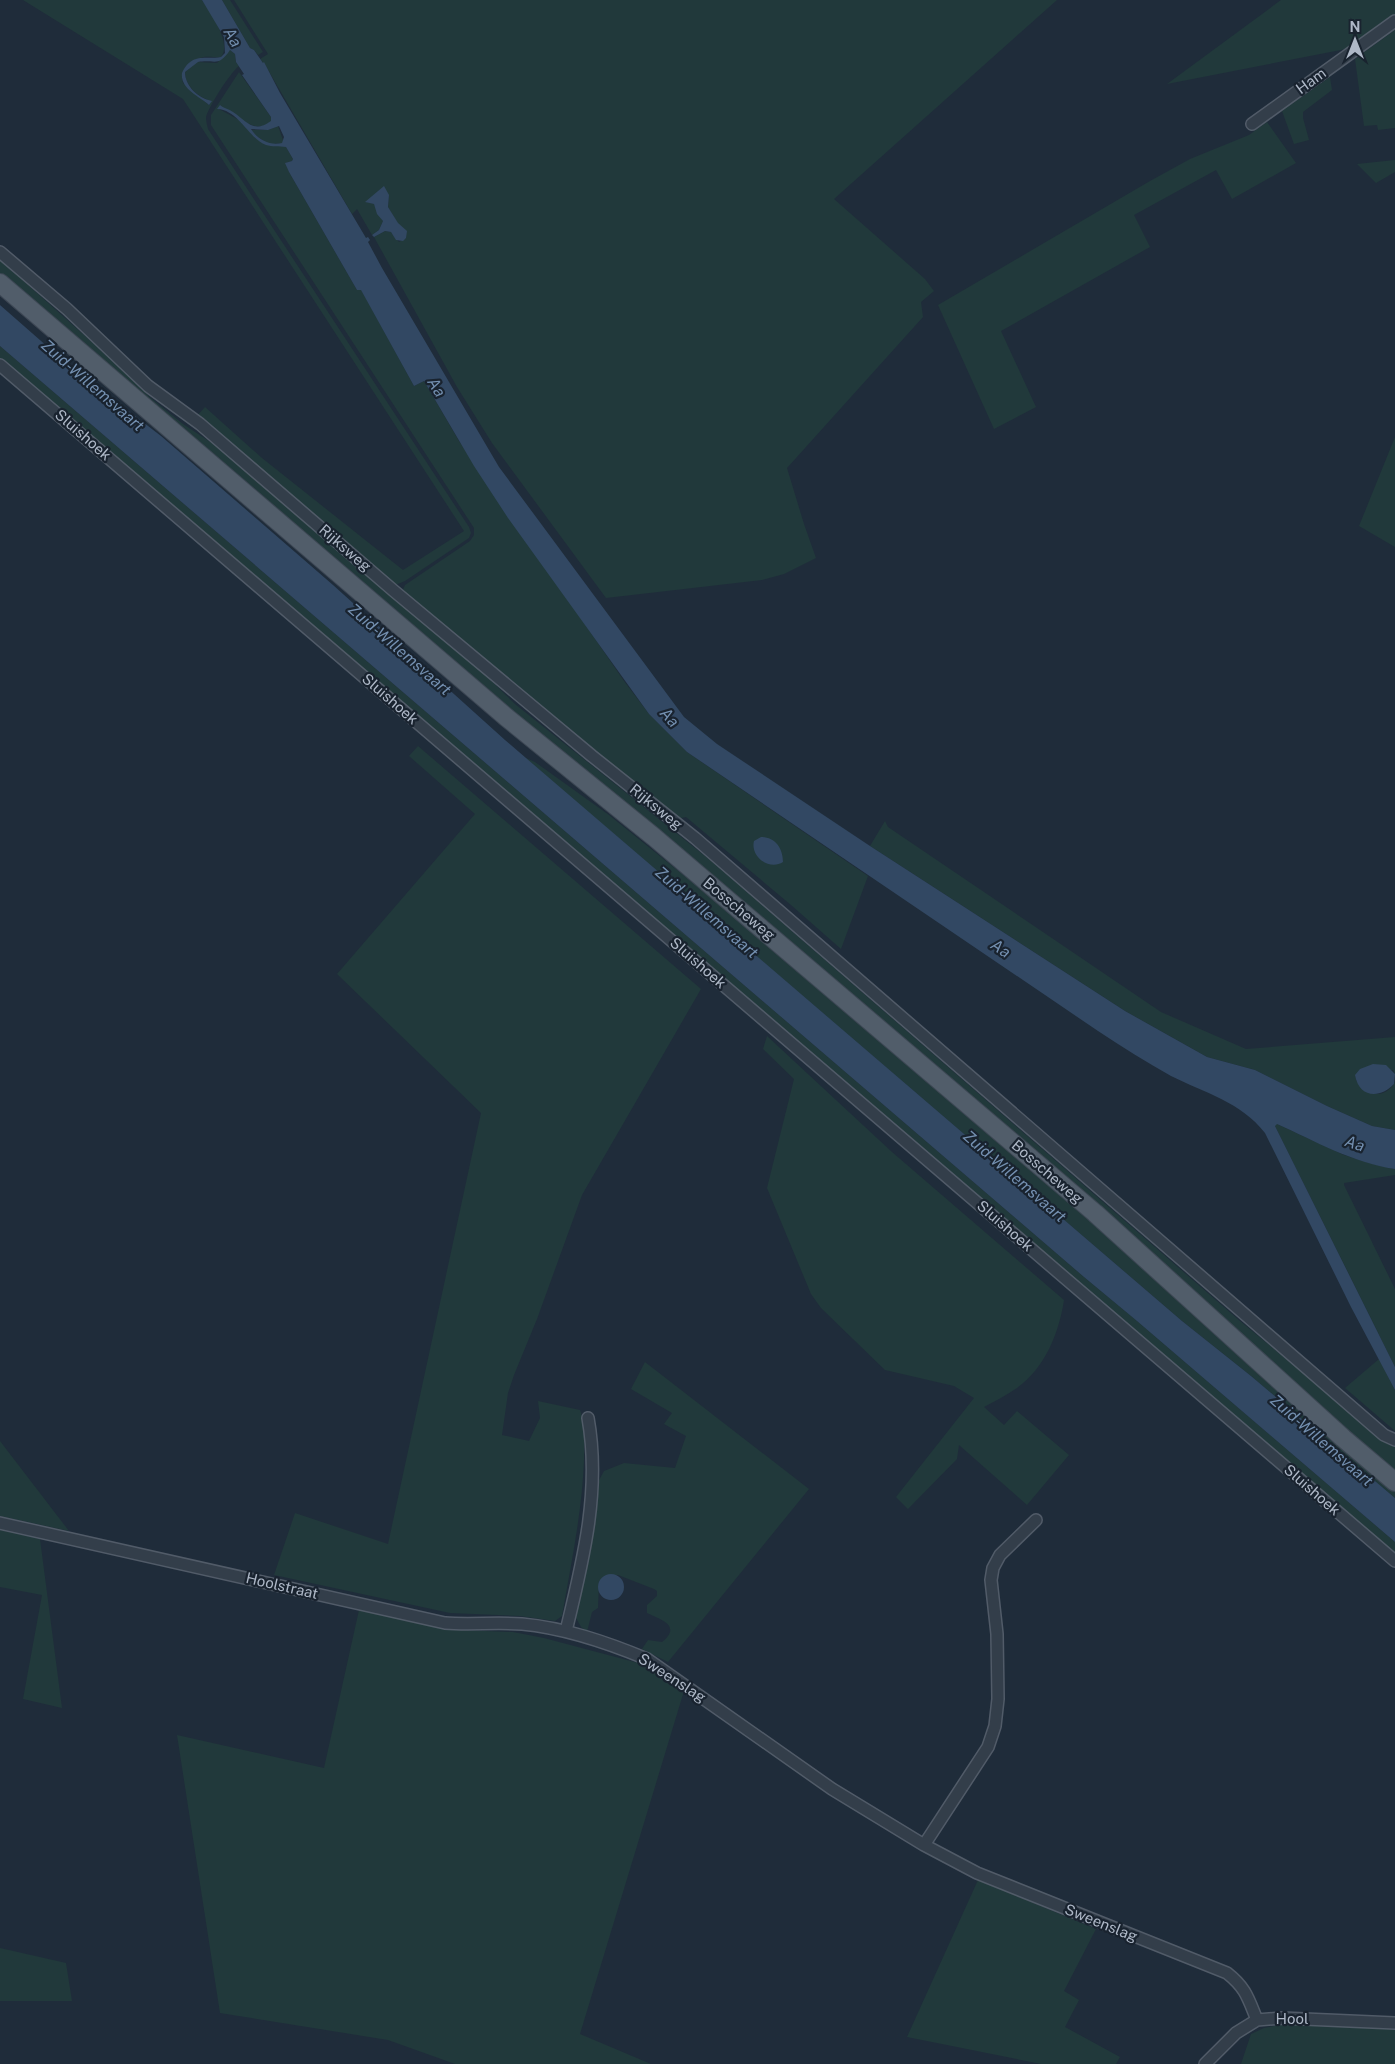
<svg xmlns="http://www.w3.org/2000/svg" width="1395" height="2064" font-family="'Public Sans',sans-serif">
<rect width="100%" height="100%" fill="#1f2c3a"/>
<!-- green -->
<path fill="#21393b" d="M23,0h179c9,13 30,43 19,57 -5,1 -11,-1 -17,0 -14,3 -24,12 -21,26l26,22 2,-4c-13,-4 -26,-15 -26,-29l12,-10 20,1 13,-13 5,4 1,8 3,4c-9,7 -30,40 -33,51 0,4 1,8 2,12l261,398 2,6 -2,5 -64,43 -12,5 -197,-169 9,-10 57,51 141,112 61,-39 -281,-432z
M222,0h8l33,52 -5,3 -4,-5 -4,-2z
M234,0h823l-223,199 91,80 9,12 -13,11 2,15 -136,151 17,56 12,34 -32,16 -22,6 -156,18 -114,-155 -35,-56 -83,-150 11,-6 6,1 8,10 7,-4 -18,-31 1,-12 -22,7 7,2 9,17 -4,9 -7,5 -15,-26 -5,5 -88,-151h-1l-3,-4 8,-5z
M1281,0h114v15l-49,34 -179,35z
M1395,30v98l-17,2 -1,-5 -13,1 -9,-67z
M239,72l32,45v5c-19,14 -33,-9 -51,-15l-1,2 20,11 18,19 29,8 7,12 -1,2 -6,2 3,9 68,118 4,-1 53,97 10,-5 35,60 165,240 25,33 38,38 181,124 -27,73 -50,-44 -105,-88 -9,2 -275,-227 3,-7 65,-44 4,-6v-7l-263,-403v-10z
M1330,77l2,13 -29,22v6l6,22 -15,4 -12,-33z
M1267,122l29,41 -64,36 -16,-29 -82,45 16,32 -149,84 35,76 -42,22 -56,-124 212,-124 40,-22 59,-24z
M278,126l5,14v3c-13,3 -24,-3 -32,-13h17z
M1395,160v12l-19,11 -19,-19z
M0,260l93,83 59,56 31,25 56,37 233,201 43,42 195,156 530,461 136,112 19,13v25l-1100,-944c-24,-25 -49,-47 -78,-67l-217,-181z
M0,346l1084,931 53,44 258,221v15l-1395,-1198z
M1395,437v110l-36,-21z
M418,746l283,243 -119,206 -45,124 -23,56 -6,18 -6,42 27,6 11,-23 -2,-17 42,9c6,16 4,33 4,50 -2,53 -13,104 -22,156l-7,5 -35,-5 -70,-3 -176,-38 21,-62 93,31 93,-431 -144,-139 138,-160 -66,-58z
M524,757l11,5 74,53 103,83 370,315 118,108 195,167v10l-144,-122 -69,-55z
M885,821l3,6 273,185 85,37 149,-12v37l-2,-4 -37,10c10,16 29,20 39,2v48l-23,-4 -45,-20 -72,-36 -48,-13 -82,-46 -255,-165z
M767,1036l125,116 172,148c-5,33 -19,68 -47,88 -10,7 -22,13 -33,19l20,18 13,-14 52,44 -42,50 -68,-60 -2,14 -49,50 -12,-12 78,-99 -20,-12 -69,-16 -64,-62 -10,-14 -44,-106 27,-109 -31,-30z
M1275,1123l69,32 25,8 26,6v6l-51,8v2l51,104v78l-120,-241z
M1379,1359l16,31v41l-50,-43z
M645,1362l164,127 -141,173 -26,-13 6,-9 14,2c21,-17 -3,-23 -15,-29v-8l10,-9v-5l-3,-2 -36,-14 -19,6 -1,27 -6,4 -5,20 -6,-5 -6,-11 22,-132 7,-13 20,-8 51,5 11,-32 -22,-12 8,-11 -41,-24z
M0,1441l69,90 -69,-15z
M0,1530l40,9 22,169 -39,-9 19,-104 -42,-8z
M359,1610l103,20 51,2 31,6 98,26 42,27 -104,343 71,30h-196l-67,-24 -168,-27 -43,-278 147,33z
M978,1880l118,49 -32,62 15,9 -14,27 55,30 -4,7h-75l-134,-27z
M0,1948l66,15 6,38h-72z
M1285,2024l110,5v35h-154l10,-30 13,-6z"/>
<!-- water -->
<path fill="#324863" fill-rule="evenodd" d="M202,0h20l28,48 4,2 9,13 1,-1 16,31 86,145 2,-1 2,3 -2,2 14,26 117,199 185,250 33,27 153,102 255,165 82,46 48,13 72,36 45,20 23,4v39c-42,-6 -80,-28 -118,-45l-2,2 120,241v23l-44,-83 -86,-174c-24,-31 -60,-40 -94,-57 -25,-14 -49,-29 -73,-45l-411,-279 -38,-38 -141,-196 -34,-52 -50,-85 -10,5 -53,-96h-4l-68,-118 -4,-9 7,-2 1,-2 -7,-12c-7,-1 -14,0 -20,-2 -19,-8 -27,-35 -49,-36l3,-4c3,3 9,4 13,7 14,9 20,22 38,9v-4l-29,-42 2,-1 -8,-12 -1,-8 -5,-4c-12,18 -15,9 -32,12l-13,10c0,14 13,26 27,29l-3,4c-10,-9 -29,-16 -27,-32 10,-21 23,-13 39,-16l4,-4 -1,-16zM279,126l5,11 -2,6c-12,3 -24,-3 -31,-14l17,1z
M384,186l5,9 -1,12 10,16 9,8 -1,7 -3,3 -7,-1 -5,-8 -6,-1 -11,6 -2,-2 7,-5 4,-9 -6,-7 -3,-10 -9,-2z
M0,305l65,57 96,74 172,149 172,155 677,581 69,55 144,122v44l-258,-221 -53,-44 -1084,-931z
M761,837c14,0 22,11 22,25 -14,9 -33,-6 -29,-21z
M1373,1064l13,1 9,9 -1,10c-14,15 -35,14 -39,-9l5,-6z
M598 1587a13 13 0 1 1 26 0a13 13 0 1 1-26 0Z"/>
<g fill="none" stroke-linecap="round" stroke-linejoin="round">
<defs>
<path id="street" d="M1252,124l143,-103
M0,252l67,57 81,77 52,38 194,167 198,165 103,82 689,597 11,5
M0,365l1395,1196
M0,1523l445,100c25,2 51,-1 77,1 43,4 84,18 125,35l185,130 92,56 53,28 250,100c19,15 21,25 30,47
M566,1631c17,-70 35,-141 22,-213
M924,1845l64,-98 7,-21 3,-27 -1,-65 -6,-54 2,-12 7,-13 36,-35
M1205,2064l31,-31 21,-13 25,-2 113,5"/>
<path id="primary" d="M0,283l506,434 148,120 441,376 248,225 52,44"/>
</defs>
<!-- street casing -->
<use href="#street" stroke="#515b68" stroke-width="14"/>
<!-- primary casing -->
<use href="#primary" stroke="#3d4754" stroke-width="20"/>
<!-- street -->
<use href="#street" stroke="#333e4a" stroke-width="11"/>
<!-- primary -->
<use href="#primary" stroke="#515d6a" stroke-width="18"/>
</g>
<g text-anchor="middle" stroke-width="4.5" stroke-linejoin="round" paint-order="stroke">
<!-- street labels -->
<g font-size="15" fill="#aeb8c7" stroke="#19232f">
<text transform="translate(1311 81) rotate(-36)" y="5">Ham</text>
<text transform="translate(83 435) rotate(41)" y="5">Sluishoek</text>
<text transform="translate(345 548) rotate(41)" y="5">Rijksweg</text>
<text transform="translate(390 699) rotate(41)" y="5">Sluishoek</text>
<text transform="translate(656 807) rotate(39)" y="5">Rijksweg</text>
<text transform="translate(739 909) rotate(40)" y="5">Bosscheweg</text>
<text transform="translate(698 963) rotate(41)" y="5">Sluishoek</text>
<text transform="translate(1047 1172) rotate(41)" y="5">Bosscheweg</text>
<text transform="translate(1005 1226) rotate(41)" y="5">Sluishoek</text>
<text transform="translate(1312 1490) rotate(41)" y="5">Sluishoek</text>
<text transform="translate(282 1586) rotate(13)" y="5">Hoolstraat</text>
<text transform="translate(672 1678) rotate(33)" y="5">Sweenslag</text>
<text transform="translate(1101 1923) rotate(22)" y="5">Sweenslag</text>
<text x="1292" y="2024">Hool</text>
</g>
<!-- water labels -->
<g font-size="16" font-style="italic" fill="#7490b1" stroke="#19232f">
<text transform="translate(233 37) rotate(60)" y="6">Aa</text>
<text transform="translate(93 385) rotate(41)" y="6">Zuid-Willemsvaart</text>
<text transform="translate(437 387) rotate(59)" y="6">Aa</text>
<text transform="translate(400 649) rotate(41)" y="6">Zuid-Willemsvaart</text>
<text transform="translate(670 717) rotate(48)" y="6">Aa</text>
<text transform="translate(707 912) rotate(41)" y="6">Zuid-Willemsvaart</text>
<text transform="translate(1001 948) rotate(34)" y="6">Aa</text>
<text transform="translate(1355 1143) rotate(19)" y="6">Aa</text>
<text transform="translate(1015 1176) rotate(41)" y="6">Zuid-Willemsvaart</text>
<text transform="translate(1322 1440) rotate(41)" y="6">Zuid-Willemsvaart</text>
</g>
</g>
<!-- north arrow -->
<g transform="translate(1355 40)" stroke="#19232f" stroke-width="4" paint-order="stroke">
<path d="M0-4L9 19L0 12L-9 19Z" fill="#aeb8c7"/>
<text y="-8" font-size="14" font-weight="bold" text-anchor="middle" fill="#aeb8c7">N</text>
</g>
</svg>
